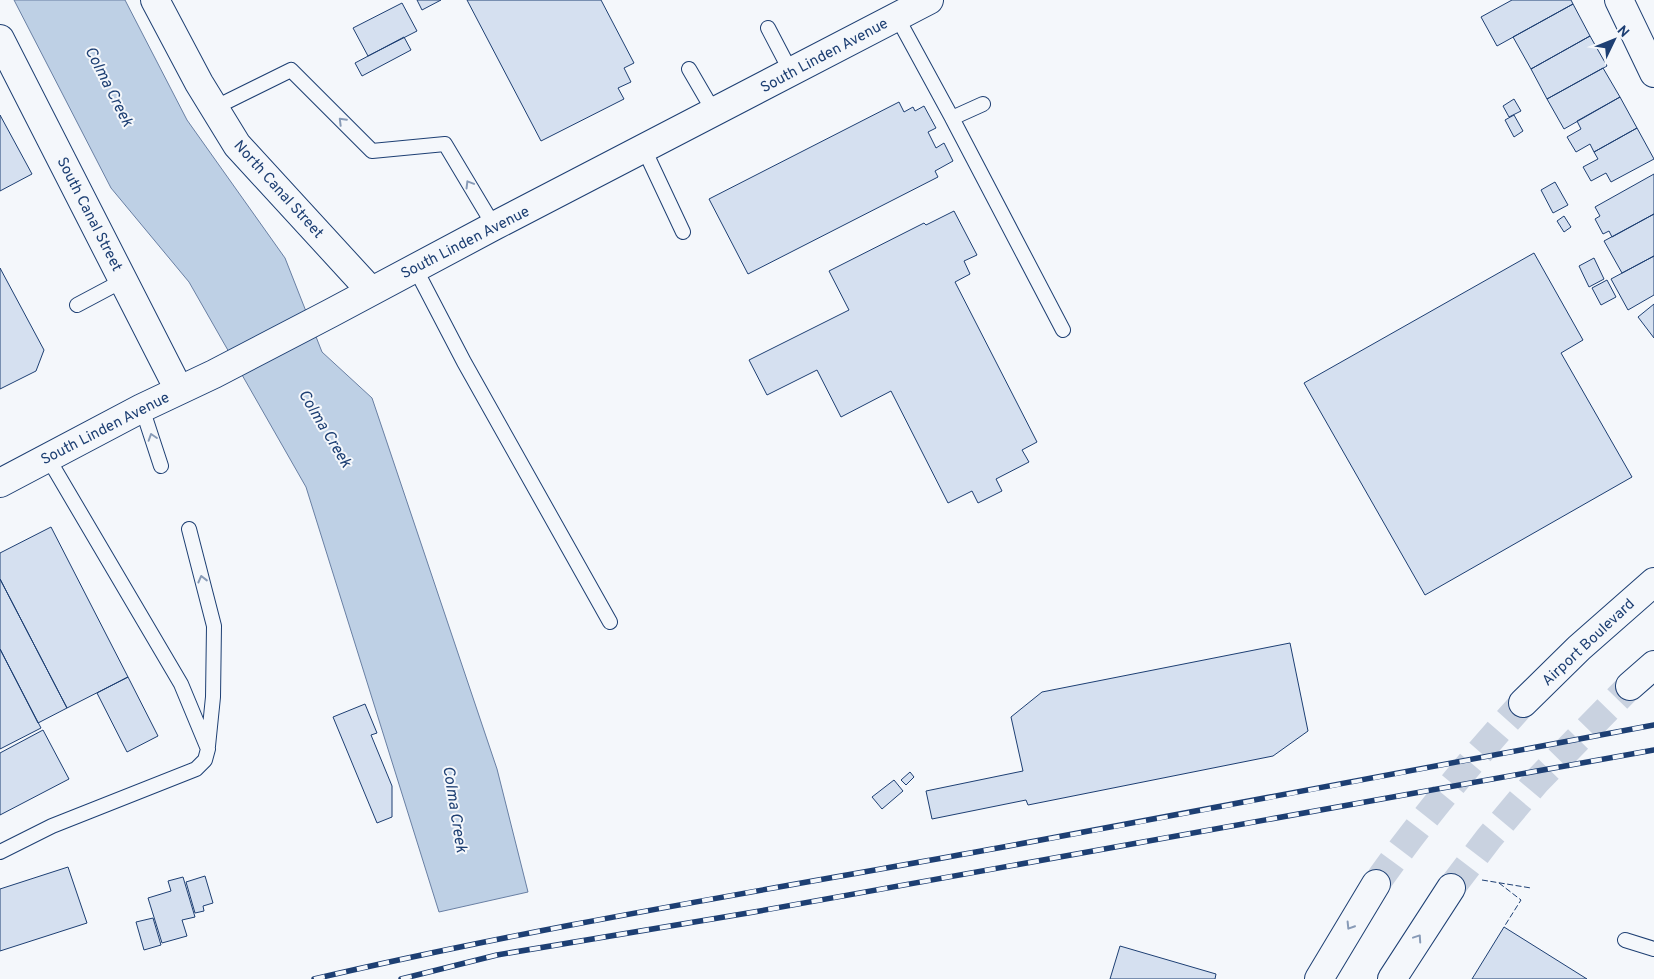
<svg xmlns="http://www.w3.org/2000/svg" width="1654" height="979" font-family="Overpass,sans-serif">
<rect width="100%" height="100%" fill="#f4f7fb"/>
<!-- water -->
<path fill="#bed0e5" stroke="#687fa3" d="M14,0h111l62,120 98,138 37,94 50,46 125,371 31,123 -89,20 -133,-425 -117,-205 -78,-94z"/>
<!-- building -->
<path fill="#d5e0f0" stroke="#1d3f73" d="M417,0h24l-19,10z
M467,0h134l33,63 -10,5 7,14 -13,6 6,11 -83,42z
M1512,0h59l2,4 -76,42 -16,-29z
M402,3l15,28 -49,25 -15,-28z
M1573,4l17,32 -59,33 -18,-32z
M1590,36l17,30 -60,33 -16,-30z
M404,37l7,13 -49,26 -7,-13z
M1603,68l17,29 -56,32 -17,-30z
M1620,97l17,31 -43,24 -4,-8 -14,8 -9,-15 14,-8 -4,-8z
M1514,99l7,12 -12,6 -6,-11z
M899,102l5,10 9,-5 2,4 9,-5 12,22 -8,4 8,16 8,-5 9,18 -18,10 3,6 -190,97 -39,-75z
M0,115l32,59 -32,17z
M1514,115l9,16 -9,6 -9,-17z
M1637,128l17,31 -43,23 -5,-9 -15,8 -8,-14 15,-8 -4,-7z
M1654,174v40l-42,23 -3,-6 -6,3 -8,-15 5,-3 -5,-9z
M1555,182l13,23 -15,8 -12,-23z
M954,211l23,44 -13,6 6,13 -15,8 82,160 -15,8 7,12 -33,17 6,12 -24,12 -6,-12 -24,12 -57,-112 -50,26 -24,-47 -50,25 -18,-35 100,-50 -20,-39 95,-48 2,2z
M1654,214v42l-32,17 -18,-32z
M1564,216l7,11 -7,5 -7,-11z
M1534,253l49,87 -22,13 71,124 -207,118 -121,-212z
M1654,256v39l-26,15 -17,-31z
M1594,258l10,21 -15,8 -10,-21z
M0,268l44,82 -8,21 -36,18z
M1607,280l9,17 -15,8 -9,-17z
M1654,304v34l-16,-21z
M51,527l77,150 -61,31 -67,-129v-26z
M0,579l67,129 -29,15 -38,-74z
M1290,643l18,88 -35,25 -245,49 -2,-5 -94,19 -6,-28 97,-20 -12,-54 31,-25z
M0,649l41,79 -41,21z
M128,677l30,59 -31,16 -30,-59z
M365,704l12,29 -6,2 21,51v31l-15,6 -44,-106z
M43,730l26,49 -69,36v-62z
M910,772l4,5 -8,8 -5,-5z
M894,780l9,11 -21,18 -10,-12z
M68,867l19,56 -87,28v-62z
M205,876l8,27 -10,3 1,5 -9,2 -9,-31z
M183,877l12,40 -13,3 5,16 -25,7 -14,-45 23,-7 -3,-10z
M153,918l8,27 -17,5 -8,-28z
M1504,927l83,52h-115z
M1120,946l96,28 -1,5h-105z"/>
<g fill="none" stroke-linecap="round" stroke-linejoin="round">
<!-- primary-tunnel -->
<path stroke="#c9d2e0" stroke-width="28" stroke-dasharray="28 14" stroke-linecap="butt" d="M1376,884c45,-64 95,-123 147,-181
M1451,888l38,-50 47,-56 94,-96"/>
<defs>
<path id="service" d="M897,17l55,101 31,-14
M768,28l23,44
M689,69l25,43
M214,108l77,-38 81,81 73,-7 49,82
M952,118l111,212
M644,149l39,83
M415,268l49,94 146,260
M77,305l47,-25
M142,408l19,58
M189,529l25,97 -1,71 -5,49
M0,852l52,-26 144,-57 9,-9 3,-11 -27,-65 -133,-226
M1625,940l29,9"/>
<path id="minor" d="M155,0l44,83 38,62 134,146
M1619,0l35,73
M0,39l179,351"/>
<path id="tertiary" d="M0,483l142,-75 72,-34 117,-61 163,-87 435,-226"/>
<path id="primary" d="M1630,686l24,-21
M1523,703l56,-55 75,-66
M1319,979l57,-95
M1392,979l59,-91"/>
</defs>
<!-- service casing -->
<use href="#service" stroke="#1d3f73" stroke-width="16"/>
<!-- minor casing -->
<use href="#minor" stroke="#1d3f73" stroke-width="30"/>
<!-- tertiary casing -->
<use href="#tertiary" stroke="#1d3f73" stroke-width="30"/>
<!-- primary casing -->
<use href="#primary" stroke="#1d3f73" stroke-width="30"/>
<!-- service -->
<use href="#service" stroke="#f4f7fb" stroke-width="14"/>
<!-- minor -->
<use href="#minor" stroke="#f4f7fb" stroke-width="28"/>
<!-- tertiary -->
<use href="#tertiary" stroke="#f4f7fb" stroke-width="28"/>
<!-- primary -->
<use href="#primary" stroke="#f4f7fb" stroke-width="28"/>
<defs>
<path id="rail" d="M314,979c231,-54 466,-91 700,-134 214,-39 427,-80 640,-120
M401,979l96,-24 257,-43 900,-162"/>
</defs>
<!-- rail casing -->
<use href="#rail" stroke="#1d3f73" stroke-width="5.5"/>
<!-- rail -->
<use href="#rail" stroke="#f4f7fb" stroke-width="4" stroke-dasharray="11" stroke-linecap="butt"/>
<!-- fence -->
<path stroke="#1d3f73" stroke-width="1" stroke-dasharray="6 2.5" stroke-linecap="butt" d="M1482,880l49,8
M1499,883l22,17 -17,27"/>
</g>
<!-- one-way arrows -->
<defs><path id="oneway-chevron" d="M-2-3.5L2.5 0L-2 3.5" fill="none" stroke-width="1.6" stroke-linecap="round" stroke-linejoin="round" transform="scale(1.25)"/></defs>
<g stroke="#889bb7">
<use href="#oneway-chevron" transform="translate(342 121) rotate(-135)"/>
<use href="#oneway-chevron" transform="translate(469 184) rotate(-121)"/>
<use href="#oneway-chevron" transform="translate(152 437) rotate(-108)"/>
<use href="#oneway-chevron" transform="translate(202 579) rotate(-104)"/>
<use href="#oneway-chevron" transform="translate(1350 926) rotate(122)"/>
<use href="#oneway-chevron" transform="translate(1418 938) rotate(-56)"/>
</g>
<g text-anchor="middle" stroke-width="4" stroke-linejoin="round" paint-order="stroke">
<!-- street labels -->
<g font-size="15" fill="#1d3f73" stroke="#f4f7fb">
<text transform="translate(824 55) rotate(-28)" y="5">South Linden Avenue</text>
<text transform="translate(279 189) rotate(48)" y="5">North Canal Street</text>
<text transform="translate(90 214) rotate(63)" y="5">South Canal Street</text>
<text transform="translate(465 242) rotate(-27)" y="5">South Linden Avenue</text>
<text transform="translate(105 428) rotate(-27)" y="5">South Linden Avenue</text>
<text transform="translate(1588 642) rotate(-43)" y="5">Airport Boulevard</text>
</g>
<!-- water labels -->
<g font-size="16" font-style="italic" fill="#1d3f73" stroke="#f4f7fb">
<text transform="translate(110 86) rotate(63)" y="6">Colma Creek</text>
<text transform="translate(326 428) rotate(59)" y="6">Colma Creek</text>
<text transform="translate(456 809) rotate(81)" y="6">Colma Creek</text>
</g>
</g>
<!-- north arrow -->
<g transform="translate(1614 40) rotate(47)" stroke="#f4f7fb" stroke-width="4" paint-order="stroke">
<path d="M0-4L9 19L0 12L-9 19Z" fill="#1d3f73"/>
<text y="-8" font-size="14" font-weight="bold" text-anchor="middle" fill="#1d3f73">N</text>
</g>
</svg>
